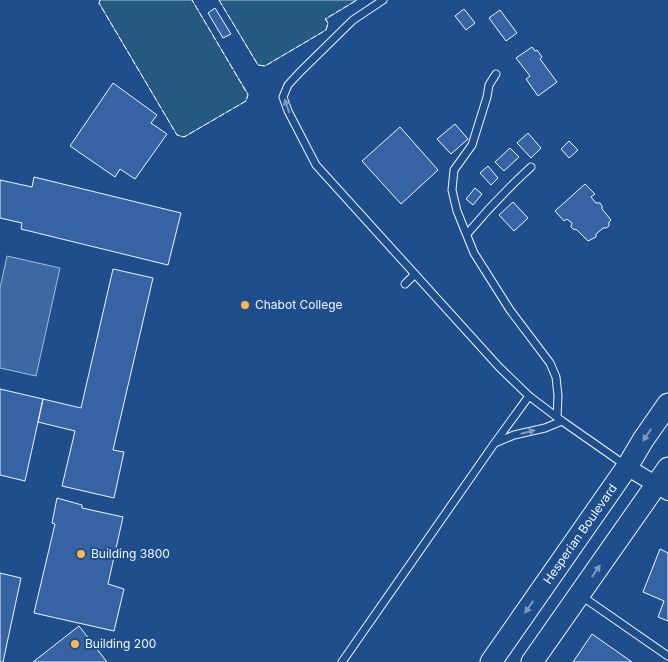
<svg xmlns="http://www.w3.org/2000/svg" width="668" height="662" font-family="Inter,sans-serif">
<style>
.green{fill:#245a82;stroke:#a8bbd7}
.water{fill:#3b69a3;stroke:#a8bbd7}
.building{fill:#3563a3;stroke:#f2f6ff}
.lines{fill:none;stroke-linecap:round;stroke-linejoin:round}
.service-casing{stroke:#f2f6ff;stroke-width:9}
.tertiary-casing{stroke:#f2f6ff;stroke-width:18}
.primary-casing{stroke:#f2f6ff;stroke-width:23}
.service{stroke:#1f4e8c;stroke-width:7}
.tertiary{stroke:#1f4e8c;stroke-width:16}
.primary{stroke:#1f4e8c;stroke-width:21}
.fence{stroke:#f2f6ff;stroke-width:1;stroke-dasharray:6 2.5;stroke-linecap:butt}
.oneway{fill:#7e9ac0}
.poi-dot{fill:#ffb74d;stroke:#1f4e8c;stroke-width:2}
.labels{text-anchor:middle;stroke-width:4;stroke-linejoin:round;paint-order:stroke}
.poi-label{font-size:12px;fill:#f2f6ff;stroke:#1f4e8c;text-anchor:start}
.street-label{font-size:12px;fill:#f2f6ff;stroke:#1f4e8c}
</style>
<rect width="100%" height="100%" fill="#1f4e8c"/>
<path class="green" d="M100 0H192L248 94 246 101 184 137 177 135 99 3Z
M219 0H357L326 19 328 23 326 30 265 66 258 65Z"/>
<path class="water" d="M7 256 60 268 36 376 0 368V288Z"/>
<path class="building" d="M215 8 231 34 223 38 208 13Z
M464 9 475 23 466 30 455 16Z
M500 10 517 33 506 41 489 18Z
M532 47 535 51 537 50 542 57 540 59 557 82 538 96 526 79 530 76 516 58Z
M113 83 157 115 151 123 167 134 135 179 120 169 115 177 70 146Z
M455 124 468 139 451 154 437 139Z
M400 127 438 170 401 204 362 161Z
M528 133 541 148 531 158 517 143Z
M569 141 578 150 569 158 561 149Z
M510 148 519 157 504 171 495 162Z
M488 166 498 178 491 185 480 173Z
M34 177 181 213 168 265 21 229 22 223 0 218V180L32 187Z
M585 184 595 194 591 197 596 203H600L602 206V209L611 220 609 222V226L606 228H603L596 234V237L588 241 577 230 573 229 571 227 572 223 567 219 564 221 555 211Z
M475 188 482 194 473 205 466 199Z
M513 202 528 218 514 231 499 215Z
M113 269 153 278 113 450 124 452 114 498 62 486 75 431 38 422 43 399 81 408Z
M0 389 43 399 25 481 0 475Z
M57 498 82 505V508L123 517 108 584 124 589 114 631 34 613 55 524 52 523Z
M660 549 668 553V621L658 617 664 601 643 592Z
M0 573 21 578 3 662H0Z
M79 626 107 662H33Z
M592 634 632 662H573Z"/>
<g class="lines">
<g class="service-casing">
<path id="service" d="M383 0 353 20 300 72 288 85 283 97 288 111 316 165 499 367 529 396 562 421 625 465
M496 74 489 85 487 97 472 145 454 170 452 190 457 211 474 253 510 310 550 363 556 377 558 396 557 417
M467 234C487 210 508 188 531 167
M405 284 415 274
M495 443 514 435 545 428 562 421
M580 595 668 656
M342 662 494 444 529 396"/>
</g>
<g class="tertiary-casing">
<path id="tertiary" d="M627 467 668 492"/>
</g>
<g class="primary-casing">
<g id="primary">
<path id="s1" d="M491 662 627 467 643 440 668 404"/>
<path d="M532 662 668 468"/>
</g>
</g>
<use href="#service" class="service"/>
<use href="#tertiary" class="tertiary"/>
<use href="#primary" class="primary"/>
<path class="fence" d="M100 0 99 3 177 135 184 137 246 101 248 95 192 0
M219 0 258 65 265 66 326 30 328 23 325 19 357 0"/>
</g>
<defs><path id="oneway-solid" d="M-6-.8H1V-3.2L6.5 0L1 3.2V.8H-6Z" transform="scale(1.25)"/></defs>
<g class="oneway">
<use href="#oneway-solid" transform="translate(287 106) rotate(-109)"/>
<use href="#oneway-solid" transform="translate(528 432) rotate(-14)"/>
<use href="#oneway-solid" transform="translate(647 435) rotate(124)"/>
<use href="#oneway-solid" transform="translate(596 571) rotate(-55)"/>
<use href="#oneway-solid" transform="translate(529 607) rotate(125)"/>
</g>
<g class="poi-dot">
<circle cx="245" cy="305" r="5"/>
<circle cx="81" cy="554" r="5"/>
<circle cx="75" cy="644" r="5"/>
</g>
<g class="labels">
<g class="poi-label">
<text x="255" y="309">Chabot College</text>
<text x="91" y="558">Building 3800</text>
<text x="85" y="648">Building 200</text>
</g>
<g class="street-label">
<text dy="4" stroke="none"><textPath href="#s1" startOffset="156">Hesperian Boulevard</textPath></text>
</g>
</g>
</svg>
